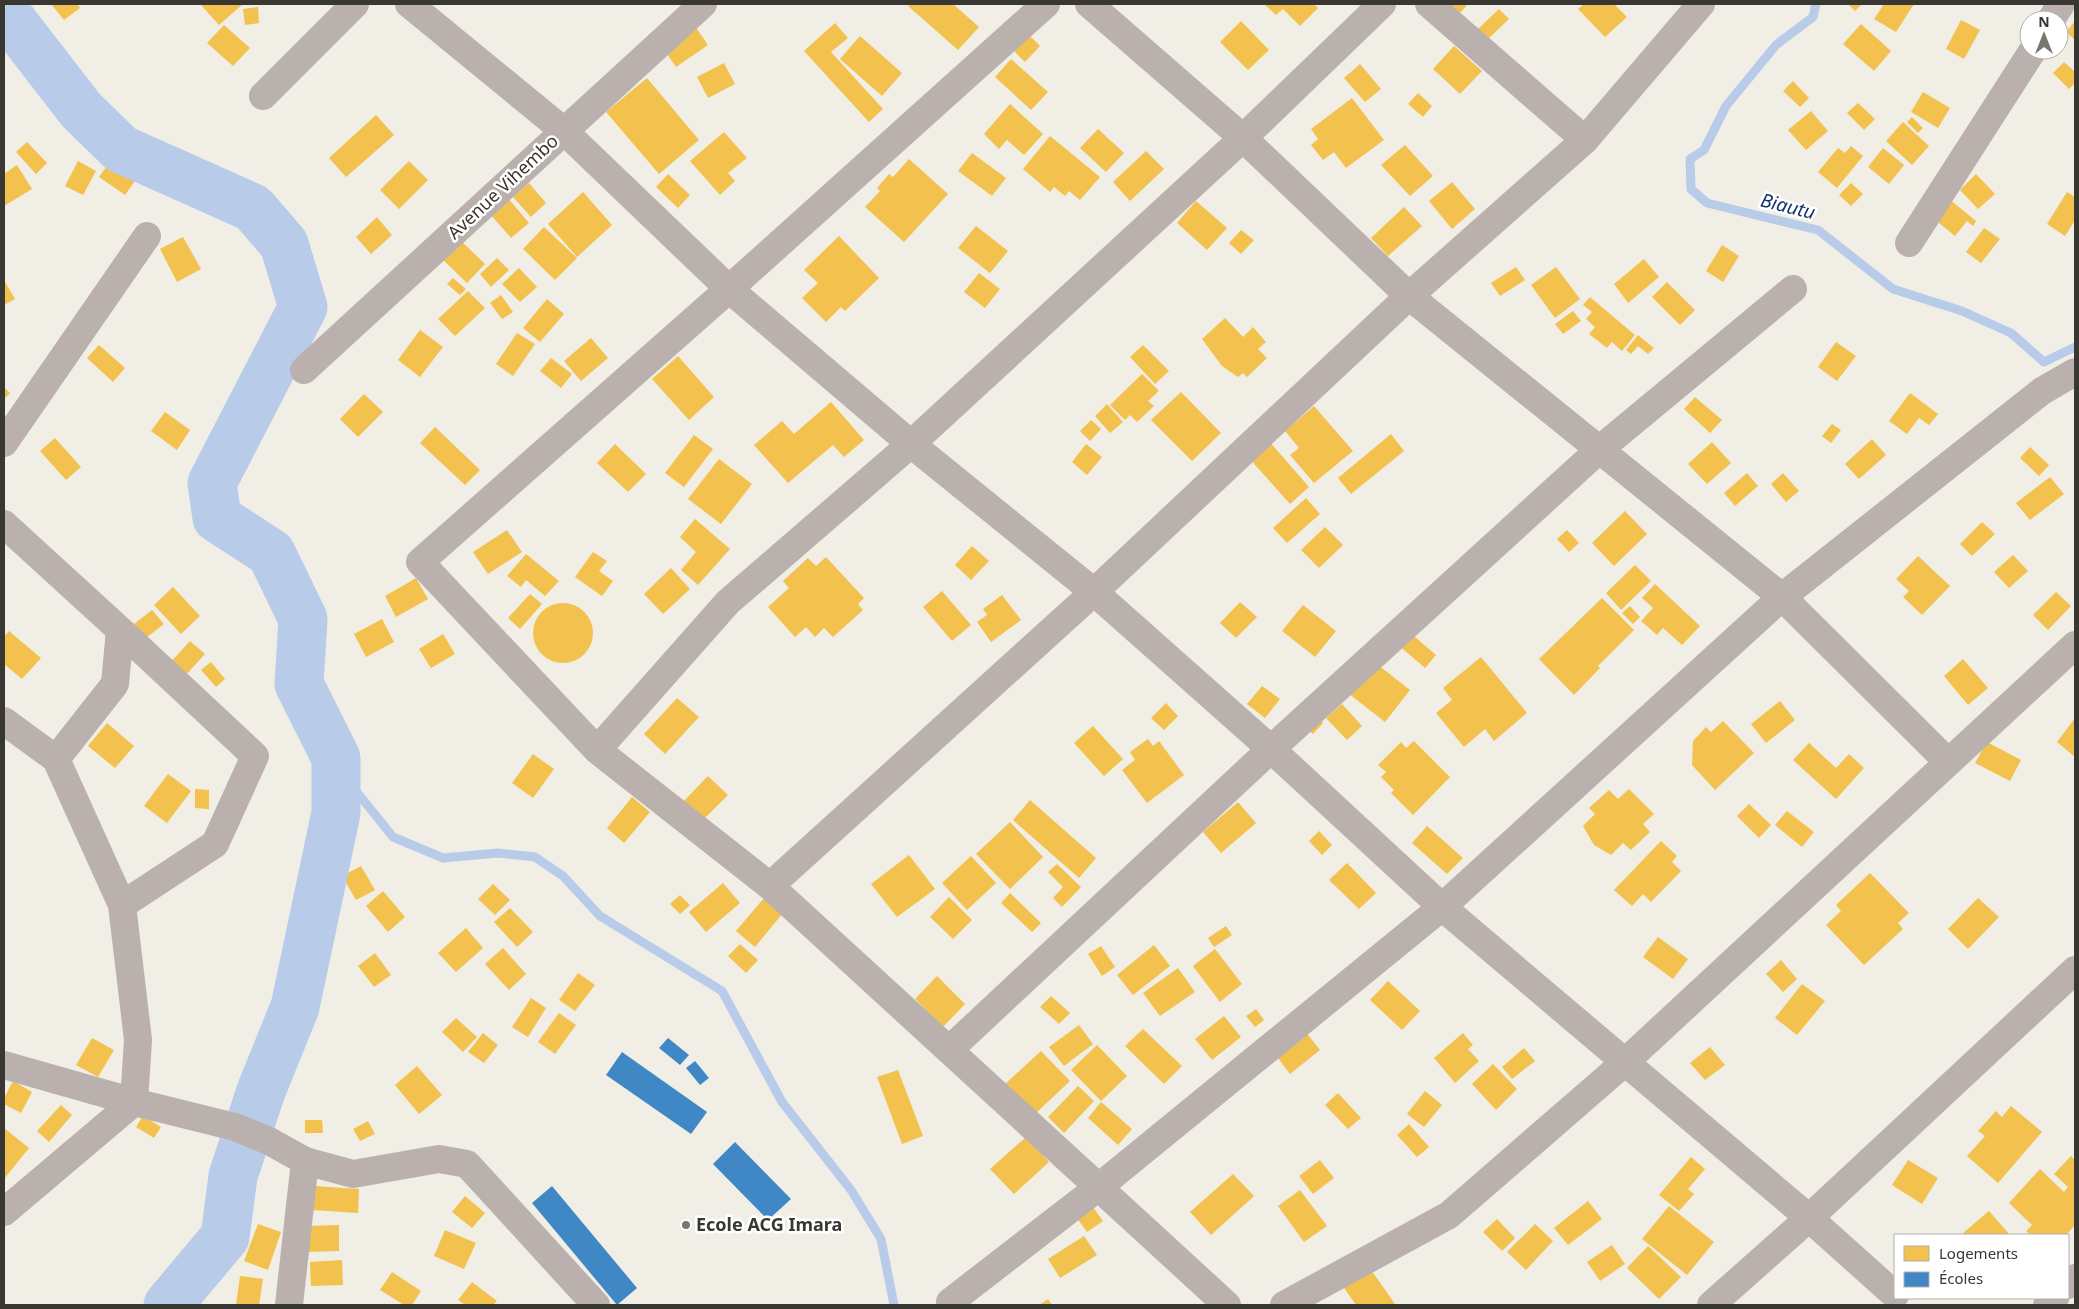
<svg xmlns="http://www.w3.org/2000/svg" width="2079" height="1309" font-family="'Noto Sans',sans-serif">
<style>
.homes{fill:#f2c14e}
.schools{fill:#3f88c5}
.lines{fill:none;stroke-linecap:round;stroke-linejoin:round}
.stream{stroke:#b8ccea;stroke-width:9}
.river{stroke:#b8ccea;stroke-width:49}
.minor{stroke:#bab1ae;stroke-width:28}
.tertiary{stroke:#bab1ae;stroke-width:28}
.poi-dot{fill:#797770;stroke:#fff;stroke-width:2}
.labels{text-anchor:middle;stroke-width:5;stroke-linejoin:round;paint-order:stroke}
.street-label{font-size:18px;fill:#393731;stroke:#fff}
.poi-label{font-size:18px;font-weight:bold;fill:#393731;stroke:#fff;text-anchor:start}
.water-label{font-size:19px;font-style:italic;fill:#13356d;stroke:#fff}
</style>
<rect width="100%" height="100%" fill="#f1eee6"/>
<path class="homes" d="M51 4H77L80 8 64 20Z
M202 4H243L219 25 201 5Z
M910 4H953L979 27 958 50 908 6Z
M1264 4H1314L1318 8 1300 26 1283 9 1276 15Z
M1450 4H1468L1460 13Z
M1584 4H1614L1627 17 1605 37 1578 9Z
M1848 4H1862L1855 11Z
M1884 4H1914L1896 32 1874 19Z
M258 7 259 23 245 25 243 9Z
M1499 9 1509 19 1488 39 1478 29Z
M1961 20 1980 30 1964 59 1946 49Z
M1241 21 1269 50 1248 70 1220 42Z
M2075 21V40L2066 32Z
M835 23 848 38 831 52 883 109 869 122 804 51Z
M1861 24 1891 51 1874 71 1843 44Z
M224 25 250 48 233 66 207 43Z
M695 26 708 45 676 67 663 48Z
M1025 31 1040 46 1025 62 1009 46Z
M860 36 902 73 882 96 840 59Z
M1454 46 1482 71 1460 94 1433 69Z
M1011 59 1048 92 1031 110 995 77Z
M2064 62 2075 72V83L2069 89 2053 73Z
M724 63 735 84 708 98 697 77Z
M1360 64 1381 89 1365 102 1344 78Z
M647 78 699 140 659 174 606 112Z
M1793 81 1809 98 1800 107 1783 91Z
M1923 92 1950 108 1938 128 1911 112Z
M1418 93 1432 106 1423 117 1408 104Z
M1352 98 1384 140 1346 168 1334 152 1323 160 1311 145 1318 139 1311 129Z
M1858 103 1875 119 1864 130 1847 113Z
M1010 104 1043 134 1024 155 1007 140 999 149 984 134Z
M1811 111 1828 131 1806 150 1788 130Z
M376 115 394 135 346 177 329 158Z
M1912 117 1923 128 1918 133 1907 122Z
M1903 122 1929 146 1912 165 1886 141Z
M1098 129 1124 153 1106 172 1080 148Z
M724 132 747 158 728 173 735 181 720 195 690 161Z
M1050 136 1100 177 1080 200 1069 191 1065 196 1054 187 1050 192 1023 169Z
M27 142 47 163 36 174 16 152Z
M1405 145 1433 176 1410 196 1381 165Z
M1851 146 1863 156 1837 188 1818 172 1838 148 1845 153Z
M1883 148 1904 165 1889 184 1868 167Z
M1146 151 1164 169 1130 201 1113 182Z
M972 153 1006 178 992 196 958 171Z
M909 159 948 194 904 242 865 207 880 191 877 188 889 174 893 177Z
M78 161 96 171 83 195 65 186Z
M409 161 428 180 399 209 380 190Z
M109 163 135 181 125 195 99 177Z
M17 165 32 189 4 206V174Z
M668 174 690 195 678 208 656 187Z
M1976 174 1995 194 1978 209 1960 190Z
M1452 182 1475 209 1452 229 1429 201Z
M529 183 546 203 531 217 513 197Z
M1851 183 1863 194 1851 206 1839 195Z
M583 192 612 225 577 257 548 224Z
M2067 192 2075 197V220L2065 236 2047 224Z
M508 198 529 223 511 238 490 214Z
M1949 199 1976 221 1973 226 1967 221 1955 236 1933 218Z
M1196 201 1227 228 1207 250 1177 223Z
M1404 207 1422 226 1388 256 1371 238Z
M377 217 392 235 371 254 356 237Z
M976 226 1008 251 990 273 958 248Z
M544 227 577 258 555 280 523 249Z
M1984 228 2000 239 1981 263 1966 252Z
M1241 230 1254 240 1241 254 1229 243Z
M456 236 485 264 467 283 438 255Z
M839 236 879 278 845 311 841 307 826 322 802 298 818 283 804 270Z
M183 237 201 269 177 282 160 249Z
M1722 245 1739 256 1723 282 1706 271Z
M497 258 509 270 491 287 480 274Z
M1644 259 1659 277 1628 303 1614 284Z
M1516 267 1525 280 1500 296 1491 283Z
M1556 267 1580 299 1555 318 1531 285Z
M519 268 537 287 520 302 502 284Z
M979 273 1000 289 985 308 964 292Z
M453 278 466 289 460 295 447 284Z
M4 280 15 299 4 305Z
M1667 282 1695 310 1680 325 1652 297Z
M468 291 485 308 455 336 438 319Z
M501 295 513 312 502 319 490 303Z
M1590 297 1635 335 1622 351 1612 342 1607 348 1589 334 1595 327 1586 319 1592 312 1583 305Z
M547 299 564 314 540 342 523 328Z
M1573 311 1581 321 1563 334 1555 324Z
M1225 318 1243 337 1253 327 1266 342 1258 349 1267 358 1247 377 1243 373 1238 377 1222 366 1202 339Z
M420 330 443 347 420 377 398 360Z
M517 333 535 344 513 376 496 364Z
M1638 335 1654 348 1648 354 1638 346 1631 354 1626 350Z
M591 338 608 358 581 381 564 361Z
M1836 342 1856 356 1837 381 1818 367Z
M99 345 125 368 113 382 87 358Z
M1143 345 1169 371 1155 384 1130 357Z
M678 356 714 397 689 420 652 379Z
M551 358 572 374 561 388 540 371Z
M1142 374 1159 391 1148 401 1154 406 1137 422 1130 415 1125 420 1110 405Z
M4 387 10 393 4 399Z
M1181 392 1221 433 1192 461 1151 420Z
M1910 393 1938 414 1929 425 1919 418 1907 434 1889 421Z
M364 394 383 412 358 437 340 419Z
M1695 397 1722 420 1710 433 1684 409Z
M831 402 864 440 844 457 833 445 788 483 754 445 782 421 794 434Z
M1107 404 1123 422 1110 433 1095 416Z
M1314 406 1353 451 1314 483 1290 455 1299 448 1285 431Z
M165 412 190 430 177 450 151 431Z
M1091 420 1101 429 1090 441 1080 431Z
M1832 424 1841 430 1831 443 1822 436Z
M435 427 480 470 465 485 420 443Z
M1391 434 1404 451 1351 494 1338 478Z
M694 435 713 449 684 487 665 473Z
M55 438 81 467 66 480 40 451Z
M1872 439 1886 455 1859 479 1845 464Z
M1268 440 1309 487 1290 504 1248 457Z
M1712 442 1731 463 1707 484 1688 464Z
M615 444 646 474 628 492 597 463Z
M1086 444 1102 457 1087 475 1072 462Z
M2030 447 2049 465 2039 476 2020 458Z
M719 459 752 484 721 524 688 499Z
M1747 473 1758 486 1735 506 1724 493Z
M1783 473 1799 491 1786 502 1771 484Z
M2050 477 2064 494 2030 520 2016 503Z
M1306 498 1320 514 1287 543 1273 528Z
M1625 511 1647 534 1614 566 1592 543Z
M695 519 730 549 698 585 681 570 696 552 680 537Z
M1982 522 1995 534 1972 556 1960 544Z
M1325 527 1343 545 1319 568 1301 550Z
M507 530 522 552 488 574 473 552Z
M1567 530 1579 543 1569 552 1557 539Z
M972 546 989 561 971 580 955 565Z
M593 552 607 561 599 571 613 581 602 596 575 577Z
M526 554 559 581 545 596 526 580 521 587 507 576Z
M2013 555 2028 571 2009 588 1994 572Z
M1918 556 1950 586 1922 615 1903 597 1909 591 1896 579Z
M826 557 864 598 858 604 863 610 833 637 824 628 815 637 806 627 795 637 768 607 789 588 783 581 808 558 816 566Z
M1635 565 1651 581 1621 610 1606 593Z
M671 568 690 589 663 614 644 594Z
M416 578 428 599 396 617 385 596Z
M1655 584 1700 626 1682 645 1663 628 1657 635 1641 621 1653 608 1642 598Z
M173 587 200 616 181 634 154 605Z
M942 591 971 625 952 641 923 607Z
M2056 592 2071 606 2048 630 2033 615Z
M530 594 542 604 520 629 508 618Z
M1002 595 1021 620 991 642 977 622 987 615 983 609Z
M1602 598 1634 630 1598 666 1600 668 1574 695 1539 659Z
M1240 602 1257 617 1236 638 1220 623Z
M533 633a30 30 0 1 1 60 0a30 30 0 1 1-60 0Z
M1303 605 1336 631 1315 657 1282 631Z
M1630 606 1640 617 1633 624 1622 613Z
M152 610 164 624 146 638 134 624Z
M382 619 394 642 366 657 354 634Z
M9 631 41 658 22 679 4 664V637Z
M1408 631 1436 655 1425 668 1397 644Z
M443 634 455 654 431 668 419 649Z
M190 641 205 654 184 677 169 664Z
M1364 654 1410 690 1385 722 1339 686Z
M1481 657 1527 713 1494 741 1485 729 1464 747 1436 713 1452 700 1443 688Z
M1963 659 1988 688 1968 705 1944 676Z
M211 662 225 679 216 687 201 670Z
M1262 686 1280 699 1265 718 1247 704Z
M677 698 699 717 665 754 644 734Z
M1780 701 1795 720 1766 743 1751 724Z
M1166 703 1178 716 1164 730 1151 718Z
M1342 704 1362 726 1347 740 1326 718Z
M1313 713 1323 723 1313 734 1303 724Z
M2075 718V757L2057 742Z
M1723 721 1754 753 1715 790 1692 765 1693 741 1706 727 1711 732Z
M107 723 134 746 115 768 88 746Z
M1093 726 1123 759 1104 776 1074 743Z
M1148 739 1153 746 1159 741 1184 775 1147 803 1122 770 1135 760 1130 752Z
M1414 741 1450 777 1413 815 1391 793 1394 790 1381 777 1386 772 1378 765 1401 742 1406 748Z
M1987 742 2021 760 2010 781 1975 763Z
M1809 743 1836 768 1849 754 1864 768 1836 799 1793 760Z
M533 754 554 769 533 798 512 783Z
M168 774 191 791 167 823 144 806Z
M708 776 728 795 701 822 681 804Z
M195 789 209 790V809L195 808Z
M1629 789 1654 814 1643 824 1650 832 1631 850 1623 843 1611 855 1594 845 1583 826 1595 814 1589 808 1609 790 1618 799Z
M632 797 650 812 624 843 607 828Z
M1030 800 1096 858 1079 878 1013 820Z
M1238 802 1256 823 1221 853 1203 832Z
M1749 804 1771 825 1759 838 1737 816Z
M1787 811 1814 832 1802 847 1775 825Z
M1010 822 1043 857 1010 889 976 854Z
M1427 826 1463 858 1447 874 1412 843Z
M1319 831 1332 845 1322 855 1309 841Z
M1661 841 1677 856 1672 862 1681 871 1651 902 1643 894 1632 906 1614 890Z
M909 855 935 889 897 917 871 884Z
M971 856 996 883 967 910 942 883Z
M1347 863 1376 893 1359 909 1329 880Z
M1057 864 1081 887 1062 907 1053 898 1063 887 1048 872Z
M361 866 375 890 356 900 342 876Z
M1870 873 1909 913 1898 923 1903 929 1864 965 1826 925 1841 911 1836 905Z
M723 883 740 903 706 932 689 912Z
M493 884 510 900 495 915 478 899Z
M383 891 405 917 388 932 366 906Z
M1010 893 1041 923 1032 932 1001 903Z
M680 895 690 905 680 914 670 904Z
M949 897 972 920 953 939 930 917Z
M764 898 783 913 755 947 736 931Z
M1978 898 1999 917 1968 949 1948 929Z
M510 908 533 932 517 947 494 922Z
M1226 926 1232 935 1214 947 1208 938Z
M466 928 483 948 456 972 438 953Z
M1658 937 1688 959 1673 979 1643 957Z
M740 944 758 960 746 973 728 956Z
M1154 945 1170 966 1133 995 1117 975Z
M1101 946 1115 967 1102 976 1088 954Z
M503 948 526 974 509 990 485 964Z
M1215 949 1242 984 1220 1002 1193 966Z
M375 953 391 975 374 987 358 966Z
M1781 960 1797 979 1783 992 1766 974Z
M1178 968 1195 992 1160 1016 1143 993Z
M578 973 595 985 575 1011 559 1000Z
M937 976 965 1004 943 1027 915 999Z
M1388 981 1420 1011 1402 1030 1370 1000Z
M1802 984 1825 1001 1797 1035 1775 1018Z
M1051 996 1070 1013 1059 1024 1040 1007Z
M531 998 546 1008 528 1037 512 1027Z
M1256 1009 1264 1020 1255 1027 1246 1016Z
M559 1013 576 1025 555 1054 538 1042Z
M1224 1016 1241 1037 1212 1060 1195 1039Z
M456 1018 477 1037 463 1052 442 1032Z
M1079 1025 1093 1044 1064 1066 1049 1047Z
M1143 1029 1182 1066 1164 1084 1125 1046Z
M1305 1031 1320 1050 1290 1074 1275 1054Z
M483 1033 498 1045 484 1063 468 1052Z
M1463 1033 1473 1045 1468 1049 1479 1061 1455 1083 1434 1058Z
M92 1038 114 1050 98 1077 76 1065Z
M1097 1045 1127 1076 1101 1101 1071 1070Z
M1710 1047 1725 1065 1705 1080 1690 1063Z
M1524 1048 1535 1061 1512 1079 1502 1067Z
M1041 1051 1070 1081 1034 1115 1005 1084Z
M1493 1064 1517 1089 1496 1110 1472 1084Z
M417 1066 442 1095 419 1114 395 1085Z
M898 1070 923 1136 902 1144 877 1077Z
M13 1081 32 1092 21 1113 4 1104V1098Z
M1078 1086 1094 1101 1064 1133 1048 1117Z
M1425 1091 1442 1105 1424 1127 1407 1114Z
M1338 1093 1361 1118 1348 1129 1325 1105Z
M1101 1102 1132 1129 1118 1145 1088 1118Z
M61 1105 72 1115 49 1142 37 1131Z
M2011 1106 2042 1132 1998 1183 1967 1156 1985 1136 1978 1131 1996 1111 2002 1117Z
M143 1116 161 1127 154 1138 136 1127Z
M305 1120H322L323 1133H305Z
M368 1121 375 1134 360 1141 353 1129Z
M1409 1124 1429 1147 1417 1157 1397 1135Z
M4 1128 29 1148 4 1179Z
M1026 1137 1049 1162 1014 1194 990 1169Z
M2071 1156 2075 1160V1225L2066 1235H2031L2026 1231 2032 1225 2009 1203 2040 1169 2064 1192 2068 1187 2054 1174Z
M1691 1157 1705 1169 1688 1189 1694 1194 1679 1211 1659 1195Z
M1320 1160 1334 1178 1313 1194 1299 1176Z
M1908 1160 1938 1178 1922 1204 1892 1185Z
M1233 1174 1254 1196 1211 1235 1190 1212Z
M314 1186 359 1189 358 1213 312 1210Z
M1300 1190 1327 1226 1304 1242 1278 1206Z
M465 1196 485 1213 472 1228 452 1212Z
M1588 1201 1602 1219 1568 1245 1554 1228Z
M1090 1203 1103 1221 1087 1232 1074 1214Z
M1669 1206 1714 1242 1687 1275 1642 1239Z
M1989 1211 2010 1235H1965L1963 1233Z
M1497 1219 1515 1238 1502 1251 1483 1232Z
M258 1224 281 1232 268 1270 244 1261Z
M1535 1224 1553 1241 1526 1270 1507 1252Z
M339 1225V1251L306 1252 305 1226Z
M445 1230 476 1243 464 1269 434 1256Z
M1084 1236 1097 1255 1060 1278 1048 1259Z
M1612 1245 1625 1264 1600 1281 1587 1262Z
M1648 1246 1681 1277 1659 1299 1627 1268Z
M342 1260 343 1285 311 1286 310 1262Z
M1369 1267 1395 1304 1393 1305H1356L1342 1285Z
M392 1272 421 1291 412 1305H404L380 1290Z
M240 1276 263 1279 259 1305H236Z
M472 1282 497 1301 493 1305H465L458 1300Z
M1048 1299 1052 1305H1039Z"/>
<path class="schools" d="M668 1038 689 1055 680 1065 659 1048Z
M622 1052 707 1112 691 1134 606 1075Z
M695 1061 709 1078 700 1085 686 1068Z
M735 1142 791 1199 768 1220 713 1164Z
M552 1186 637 1288 617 1305 532 1203Z"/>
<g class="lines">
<path class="stream" d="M1816 4 1813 17 1776 45 1726 106 1704 150 1690 159 1691 189 1707 203 1818 230 1893 289 1962 311 2011 333 2044 362 2075 347
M336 758 356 791 393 837 443 858 498 853 535 857 563 876 600 916 722 991 782 1102 851 1190 881 1239 894 1305"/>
<path class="river" d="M4 15 13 22 81 110 121 149 253 208 284 244 303 307 212 483 217 518 271 553 303 619 299 684 336 758V813L295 1007 261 1091 233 1176 225 1237 168 1305"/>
<path class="minor" d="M409 4 564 131 729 289 911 444 1094 592 1271 749 1442 907 1809 1218 1895 1295
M1046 4 729 289 420 562 597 750 770 886 1227 1305
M1089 4 1243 138 1409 296 1782 597 1947 761
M1429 4 1585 140
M2051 20 2061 4
M263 96 355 4
M1909 243 2033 50
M304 370 703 4
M4 443 147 236
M4 524 120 630 115 684 56 759 122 905 138 1040 134 1102 4 1065
M120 630 255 756 215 844 122 905
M4 721 56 759
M597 750 728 602 911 444 1243 138 1382 4
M770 886 1094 592 1409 296 1585 140 1701 4
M950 1049 1271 749 1600 449 1793 289
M2068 1285 2075 1278
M950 1302 1100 1186 1442 907 1782 597 2042 391 2075 372
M289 1305 305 1161
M1284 1305 1449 1215 1624 1063 2075 645
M1711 1305 1809 1218 2075 970
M2047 1305 2055 1298"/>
<path class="tertiary" d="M4 1212 134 1102 235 1127 269 1141 305 1161 353 1174 439 1159 467 1164 596 1305"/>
</g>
<circle class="poi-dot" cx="686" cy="1225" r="5"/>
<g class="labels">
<g class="street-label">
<text transform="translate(503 187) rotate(-43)" y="6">Avenue Vihembo</text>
</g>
<g class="poi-label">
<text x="696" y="1231">Ecole ACG Imara</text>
</g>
<g class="water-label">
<text transform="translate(1788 206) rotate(14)" y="7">Biautu</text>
</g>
</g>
<rect width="2079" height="1309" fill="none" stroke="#393731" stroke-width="10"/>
<rect x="1894" y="1234" width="175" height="65" fill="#ffffff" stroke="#b0afad"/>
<rect x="1904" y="1246" width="25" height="15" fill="#f2c14e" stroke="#b0afad"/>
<text x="1939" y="1259" font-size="15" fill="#393731">Logements</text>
<rect x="1904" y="1272" width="25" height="15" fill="#3f88c5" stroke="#b0afad"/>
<text x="1939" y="1284" font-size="15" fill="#393731">Écoles</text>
<g transform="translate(2044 35)"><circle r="24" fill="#ffffff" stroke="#b0afad"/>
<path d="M0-4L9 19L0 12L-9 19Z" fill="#797770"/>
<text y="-8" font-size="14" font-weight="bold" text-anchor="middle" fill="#393731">N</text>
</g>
</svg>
